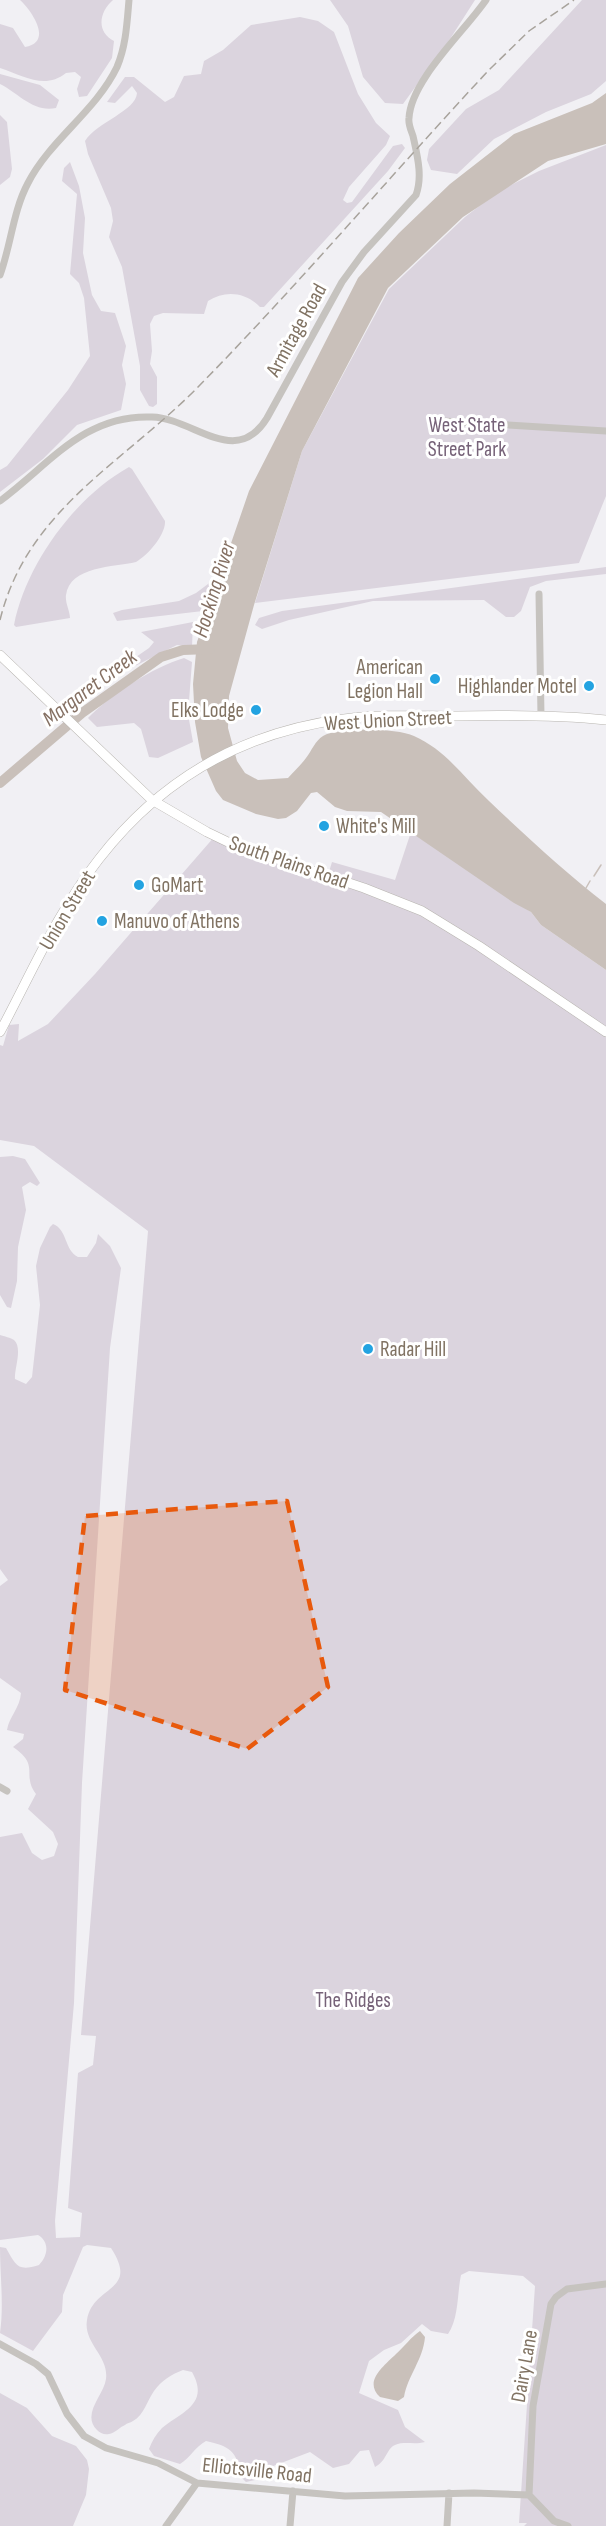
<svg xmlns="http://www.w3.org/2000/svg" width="606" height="2526" font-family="'Sofia Sans Condensed',sans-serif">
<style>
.green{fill:#dbd4de}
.water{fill:#c9c0ba}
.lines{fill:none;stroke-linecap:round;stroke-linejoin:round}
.stream{stroke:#c9c0ba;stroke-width:1.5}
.river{stroke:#c9c0ba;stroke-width:10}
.major-casing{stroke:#b8b5b0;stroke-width:10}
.minor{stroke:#c6c3bf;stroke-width:7}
.major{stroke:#fff;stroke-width:9}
.rail{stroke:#a8a39c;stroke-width:1.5;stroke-dasharray:9 4.5;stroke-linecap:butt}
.marked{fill:#e8590c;fill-opacity:0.2;stroke:#e8590c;stroke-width:4.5;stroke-dasharray:12 8;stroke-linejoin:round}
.poi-dot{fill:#23a3e1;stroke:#fff;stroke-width:2}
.labels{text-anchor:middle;stroke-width:6;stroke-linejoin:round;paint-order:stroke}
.street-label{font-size:21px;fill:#817363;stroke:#fff}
.park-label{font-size:21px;fill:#766278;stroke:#fff}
.poi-label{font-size:21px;fill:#817363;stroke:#fff;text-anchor:start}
.water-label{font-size:22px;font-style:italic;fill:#857063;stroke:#fff}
</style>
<rect width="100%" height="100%" fill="#f1f0f4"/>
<path class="green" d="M20 0H113C99 12 96 32 114 41L112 58 87 96 79 97 77 89 81 77 75 72 66 73C45 90 24 76 0 68V24L13 28 25 47C54 42 31 10 20 0Z
M330 0H475L450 39 403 104 385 103 363 77 348 26Z
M582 0H606V81L591 94 546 112 494 139 457 174 431 170 427 160 429 149 466 109 499 90Z
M300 17 318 21 334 32 358 94 376 123 390 136 386 145 349 187 343 200 347 203 352 202 393 146 402 144 405 148 388 171 264 307H260C247 293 226 289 208 301L204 314 163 313 154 316 150 324 152 351 150 364 157 377V404L153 407 149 406 140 390V366L122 267 109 237 113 221 111 208 88 154 85 141C97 122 136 111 137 93L132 86 115 103 107 102 125 77H134L165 102 174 97 184 76 201 74 204 61 223 50 251 25Z
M0 74 40 85 59 100 56 108C34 113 18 93 0 84Z
M0 115 7 122 12 169 10 177 0 185Z
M606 145V496L579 563 255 603 302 451 389 289 465 217 499 191 539 171Z
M70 162 79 186 85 218 83 253 92 295 101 311 115 313 126 346 122 365 126 384 121 410 77 425 43 459 0 492V470L7 466 68 390 90 356 84 298 79 283 70 274 77 194 62 181 64 168Z
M129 467 132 469 165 521C166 535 147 556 136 562 114 567 70 566 66 595 65 603 70 611 70 618L16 627 14 625C26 564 75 497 129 467Z
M606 567V574L546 581 530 587 521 611 514 617H506L484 600 373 601 289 620 262 629 255 625 259 618 282 611Z
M212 581 203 611 117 621 113 613 122 610 179 601 196 593Z
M193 622 192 647 177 645 107 680V677L149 648 154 642 141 632Z
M184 658 192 662 188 714 193 742 158 758 149 757 141 729 134 723 97 727 88 718C110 695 153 667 184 658Z
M411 832 531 912 541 925 606 970V2526H524L527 2523H519L535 2286 523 2276 469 2271 461 2275C457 2294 459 2318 448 2334L431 2331 422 2324 401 2343 384 2350 369 2361 359 2393 398 2410 405 2427 425 2442C415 2445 404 2441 395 2445 386 2449 387 2461 375 2467L369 2450 360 2451 349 2464 333 2468 310 2452 268 2468 255 2480 246 2482 240 2476C238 2451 229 2446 206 2441 195 2447 190 2458 180 2464L154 2456 149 2449C152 2441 156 2434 162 2428 182 2412 210 2404 192 2372L183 2370C172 2374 161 2381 154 2391 147 2401 144 2415 133 2421 130 2423 127 2423 125 2425 120 2427 115 2433 109 2434 104 2435 100 2433 97 2430 81 2414 104 2395 106 2379 109 2356 83 2343 87 2320 93 2284 140 2293 111 2248L87 2245 83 2247 63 2295 62 2312 33 2351 0 2333C4 2305 0 2276 0 2247L6 2248C16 2265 17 2272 39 2265 48 2256 50 2242 38 2235L0 2240V1837L22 1833 32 1853 42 1860 54 1856 58 1844 53 1832 28 1809 36 1794C21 1774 41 1766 13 1747L23 1739 24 1734 7 1730C9 1717 20 1708 21 1693L0 1678V1586L8 1580 0 1569V1335C4 1336 11 1338 14 1340 23 1348 14 1369 15 1379L26 1384 32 1377 40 1305 36 1266 40 1248 50 1227 53 1224C68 1230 64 1250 78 1257H87L96 1243 98 1234 110 1246 121 1268 110 1348 82 1783 74 2003 55 2221 56 2238 80 2237 82 2213 68 2208 78 2073 93 2065 96 2036 81 2035 148 1231 34 1146 0 1140V1045L3 1046 9 1025 19 1024 18 1041 48 1024 95 974 215 836 328 875 332 862 395 880Z
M13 1156 25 1159 40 1183 37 1186 30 1182 22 1187 26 1210 18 1247 17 1281 11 1308 7 1307 0 1295V1157Z
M0 2393 27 2408 52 2436 76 2446 87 2460 89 2469 86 2495 73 2526H0Z"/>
<path class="water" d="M606 93V144L548 161 463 217 388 288 302 451 254 605 229 696 228 728 237 761 245 773 258 780 288 778C294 771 301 765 306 758 312 750 315 741 323 736 340 727 396 728 414 736 446 750 464 778 489 801 527 837 565 872 606 904V970L541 925 531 912 514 903 381 812 347 811 335 807 317 792 311 793 297 811 286 818 278 819 256 814 223 800 216 791 201 757 195 722 193 684 197 642 249 491 358 278 399 233 450 184 514 134 592 103Z
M420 2331 425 2337C423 2360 408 2375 404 2397L398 2401 380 2397C363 2381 384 2366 396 2354 404 2347 411 2337 420 2331Z"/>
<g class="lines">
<path class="stream" d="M594 876 601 865
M586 888 590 881"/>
<path class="river" d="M0 783 82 713 161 657 183 650 210 649"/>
<g class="major-casing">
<path id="major" d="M0 655 152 800 207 832 232 844 364 888 422 911 479 946 606 1032
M0 1032C31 974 58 911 99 859 161 779 243 732 344 719 381 714 419 716 457 716 506 715 556 715 606 720"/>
</g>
<path class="minor" d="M0 275C11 245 13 211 28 183 50 140 96 111 117 67 126 46 127 23 129 0
M443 421 606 431
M0 501C50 464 84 414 152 417 193 418 236 469 267 418L342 282 364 252 416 195C423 176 417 155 413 136 411 130 408 124 409 118 411 80 464 32 486 0
M539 594 541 716
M0 1787 7 1791
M0 2344 36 2364 48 2374 67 2414 84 2436 106 2448 158 2463 197 2483 345 2496 474 2493 529 2495
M166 2526 197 2483
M290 2526 293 2491
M447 2526 449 2493
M568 2526 554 2521 529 2495 533 2406 551 2304 556 2297 567 2289 606 2284"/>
<use href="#major" class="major"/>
<path class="rail" d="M0 620C27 509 125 462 199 386 299 284 391 175 488 71L529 31 574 0"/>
</g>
<path class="marked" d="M287 1501 328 1687 247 1749 65 1690 85 1516Z"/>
<g class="poi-dot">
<circle cx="435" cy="679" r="6"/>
<circle cx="589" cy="686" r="6"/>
<circle cx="256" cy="710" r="6"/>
<circle cx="324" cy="826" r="6"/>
<circle cx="139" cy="885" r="6"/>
<circle cx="102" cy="921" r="6"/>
<circle cx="368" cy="1349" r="6"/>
</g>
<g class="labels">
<g class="street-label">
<text transform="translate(296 330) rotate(-61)" y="7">Armitage Road</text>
<text transform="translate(388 720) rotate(-3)" y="7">West Union Street</text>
<text transform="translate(289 862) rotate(19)" y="7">South Plains Road</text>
<text transform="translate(67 910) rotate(-59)" y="7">Union Street</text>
<text transform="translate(524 2366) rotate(-80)" y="7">Dairy Lane</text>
<text transform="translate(257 2470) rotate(6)" y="7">Elliotsville Road</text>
</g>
<g class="park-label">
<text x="467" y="432">West State<tspan x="467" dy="24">Street Park</tspan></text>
<text x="353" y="2007">The Ridges</text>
</g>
<g class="poi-label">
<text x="423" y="674" text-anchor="end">American<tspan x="423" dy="24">Legion Hall</tspan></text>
<text x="577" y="693" text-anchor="end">Highlander Motel</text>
<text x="244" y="717" text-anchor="end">Elks Lodge</text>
<text x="336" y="833">White's Mill</text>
<text x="151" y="892">GoMart</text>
<text x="114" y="928">Manuvo of Athens</text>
<text x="380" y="1356">Radar Hill</text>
</g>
<g class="water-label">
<text transform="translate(213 589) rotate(-73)" y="8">Hocking River</text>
<text transform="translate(89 687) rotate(-37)" y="8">Margaret Creek</text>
</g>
</g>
</svg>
